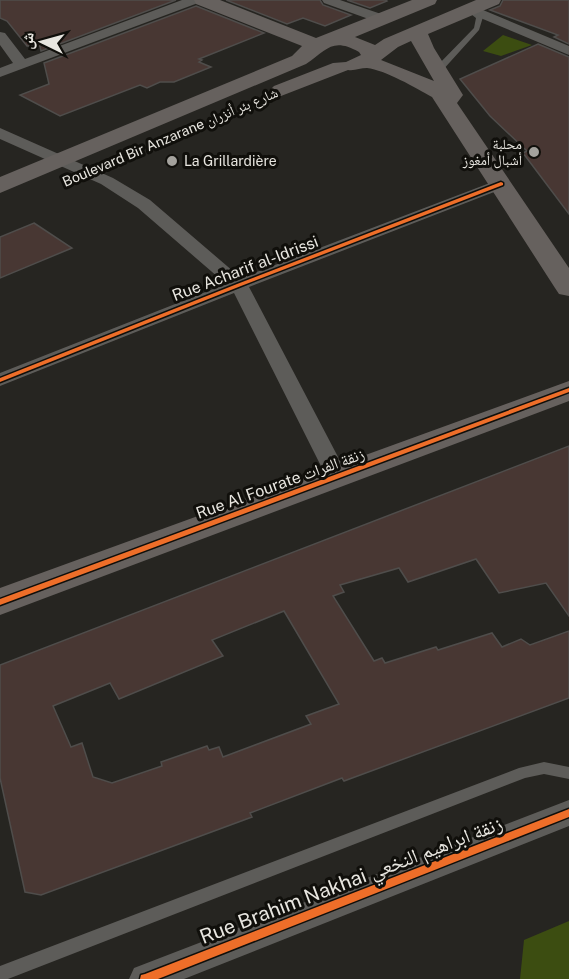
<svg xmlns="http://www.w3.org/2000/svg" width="569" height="979" font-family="'Public Sans','Noto Naskh Arabic',sans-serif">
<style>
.green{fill:#3c4d11}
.building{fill:#483733;stroke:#4f4d4b;stroke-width:1.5;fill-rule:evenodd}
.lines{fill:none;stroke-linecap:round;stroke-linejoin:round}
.lane{fill:#5d5c59;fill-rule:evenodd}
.street{fill:#5d5c59;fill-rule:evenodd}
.secondary{fill:#66615e;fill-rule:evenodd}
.cycleway-casing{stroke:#100f0b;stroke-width:3}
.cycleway{fill:#ee6e29;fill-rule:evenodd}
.poi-dot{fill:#a4a29d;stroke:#100f0b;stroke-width:2}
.labels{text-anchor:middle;stroke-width:6;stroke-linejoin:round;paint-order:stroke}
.far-street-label{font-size:14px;fill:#e8e6e0;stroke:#100f0b}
.far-poi-label{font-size:14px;fill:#e8e6e0;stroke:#100f0b;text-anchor:end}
.street-label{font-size:16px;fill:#e8e6e0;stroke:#100f0b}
.near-street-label{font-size:20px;fill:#e8e6e0;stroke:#100f0b}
</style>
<rect width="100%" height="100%" fill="#262521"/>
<path class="green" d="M503 35 532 45 501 56 483 51Z
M569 921V979H520L524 940Z"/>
<path class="building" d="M0 0H176L41 51 40 46H27L7 21 0 18Z
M226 0H320L323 5 351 15 325 26 303 18 287 24Z
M347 0H386L387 1 370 8Z
M503 0H569V44L554 37 558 35 490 10 500 6Z
M196 6 264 33 199 59 202 60 199 62 211 67 174 82H160L147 88 140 85 60 116 20 95 49 84 44 63Z
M538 44 569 57V214L523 153 527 151 490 116 460 79Z
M34 223 72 248 0 278V237Z
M569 446V616L546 583 499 593 476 559 408 582 399 568 340 585 344 592 333 596 374 661 382 658 385 663 436 647 438 650 492 633 502 647 521 639 530 645 569 631V698L344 781 342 778 250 813 252 817 41 895 25 892 0 778V665ZM284 611 339 704 306 716 311 724 223 757 219 747 209 750 207 746 161 762 162 766 112 783 93 777 82 743 71 747 53 706 110 683 119 699 223 656 212 640Z"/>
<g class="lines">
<path class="lane" d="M467 9H471L483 17 479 30 441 72H435V68L474 28 476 18 467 11Z
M544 762 569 767V779L544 774 525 778 8 979H0V966L519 768Z"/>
<path class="street" d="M182 0H200L198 3 0 77V68L13 63 0 45V32L5 33 25 59Z
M322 0H340L387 16 389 19 387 22H377L324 3Z
M471 5 569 46V55L466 12 465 9Z
M0 128 113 178 150 200 241 278 495 181 501 179 509 184 507 187 249 287 348 476 345 481 337 483 329 481 326 476 234 293 0 386V373L226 284 138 208 101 184 0 139Z
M569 800V826L184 979H129L134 968Z"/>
<path class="secondary" d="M194 0H220L316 38 412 0H437L435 4 355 37 375 45 384 39 476 0H501L499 4 428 34 434 48 463 95 457 103 569 268V296L559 294 555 288 432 97C416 88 385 70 367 68 360 68 355 71 348 70L281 96 274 94 270 90 274 86 333 63 346 62 361 55 359 52C332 37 327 50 306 64L0 193V177L292 56 302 46 196 4ZM411 41 434 81 381 60 398 47Z
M569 381V401L0 615V588Z"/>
<g class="cycleway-casing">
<path id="cycleway" d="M501 182 503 183V185L241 286 0 382V378L237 284Z
M569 388V392L0 605V599Z
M569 809V817L158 979H140L141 975 145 974Z"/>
</g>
<use href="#cycleway" class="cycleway"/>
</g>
<g class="poi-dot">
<circle cx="534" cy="152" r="6"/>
<circle cx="172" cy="161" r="6"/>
</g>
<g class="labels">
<g class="far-street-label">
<text transform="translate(170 137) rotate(-23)" y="5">Boulevard Bir Anzarane شارع بئر أنزران</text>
</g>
<g class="far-poi-label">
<text x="522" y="149">محلبة<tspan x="522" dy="16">أشبال أمغوز</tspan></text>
<text x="184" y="166" text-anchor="start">La Grillardière</text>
</g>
<g class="street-label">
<text transform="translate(245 268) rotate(-21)" y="6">Rue Acharif al-Idrissi</text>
<text transform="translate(280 483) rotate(-20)" y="6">Rue Al Fourate زنقة الفرات</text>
</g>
<g class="near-street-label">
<text transform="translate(351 880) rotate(-21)" y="7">Rue Brahim Nakhai زنقة ابراهيم النخعي</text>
</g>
</g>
<g transform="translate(42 42) rotate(275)" stroke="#100f0b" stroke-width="4.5" paint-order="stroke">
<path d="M0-4.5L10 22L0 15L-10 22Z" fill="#e8e6e0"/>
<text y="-9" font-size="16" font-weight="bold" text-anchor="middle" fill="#e8e6e0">ش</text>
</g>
</svg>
